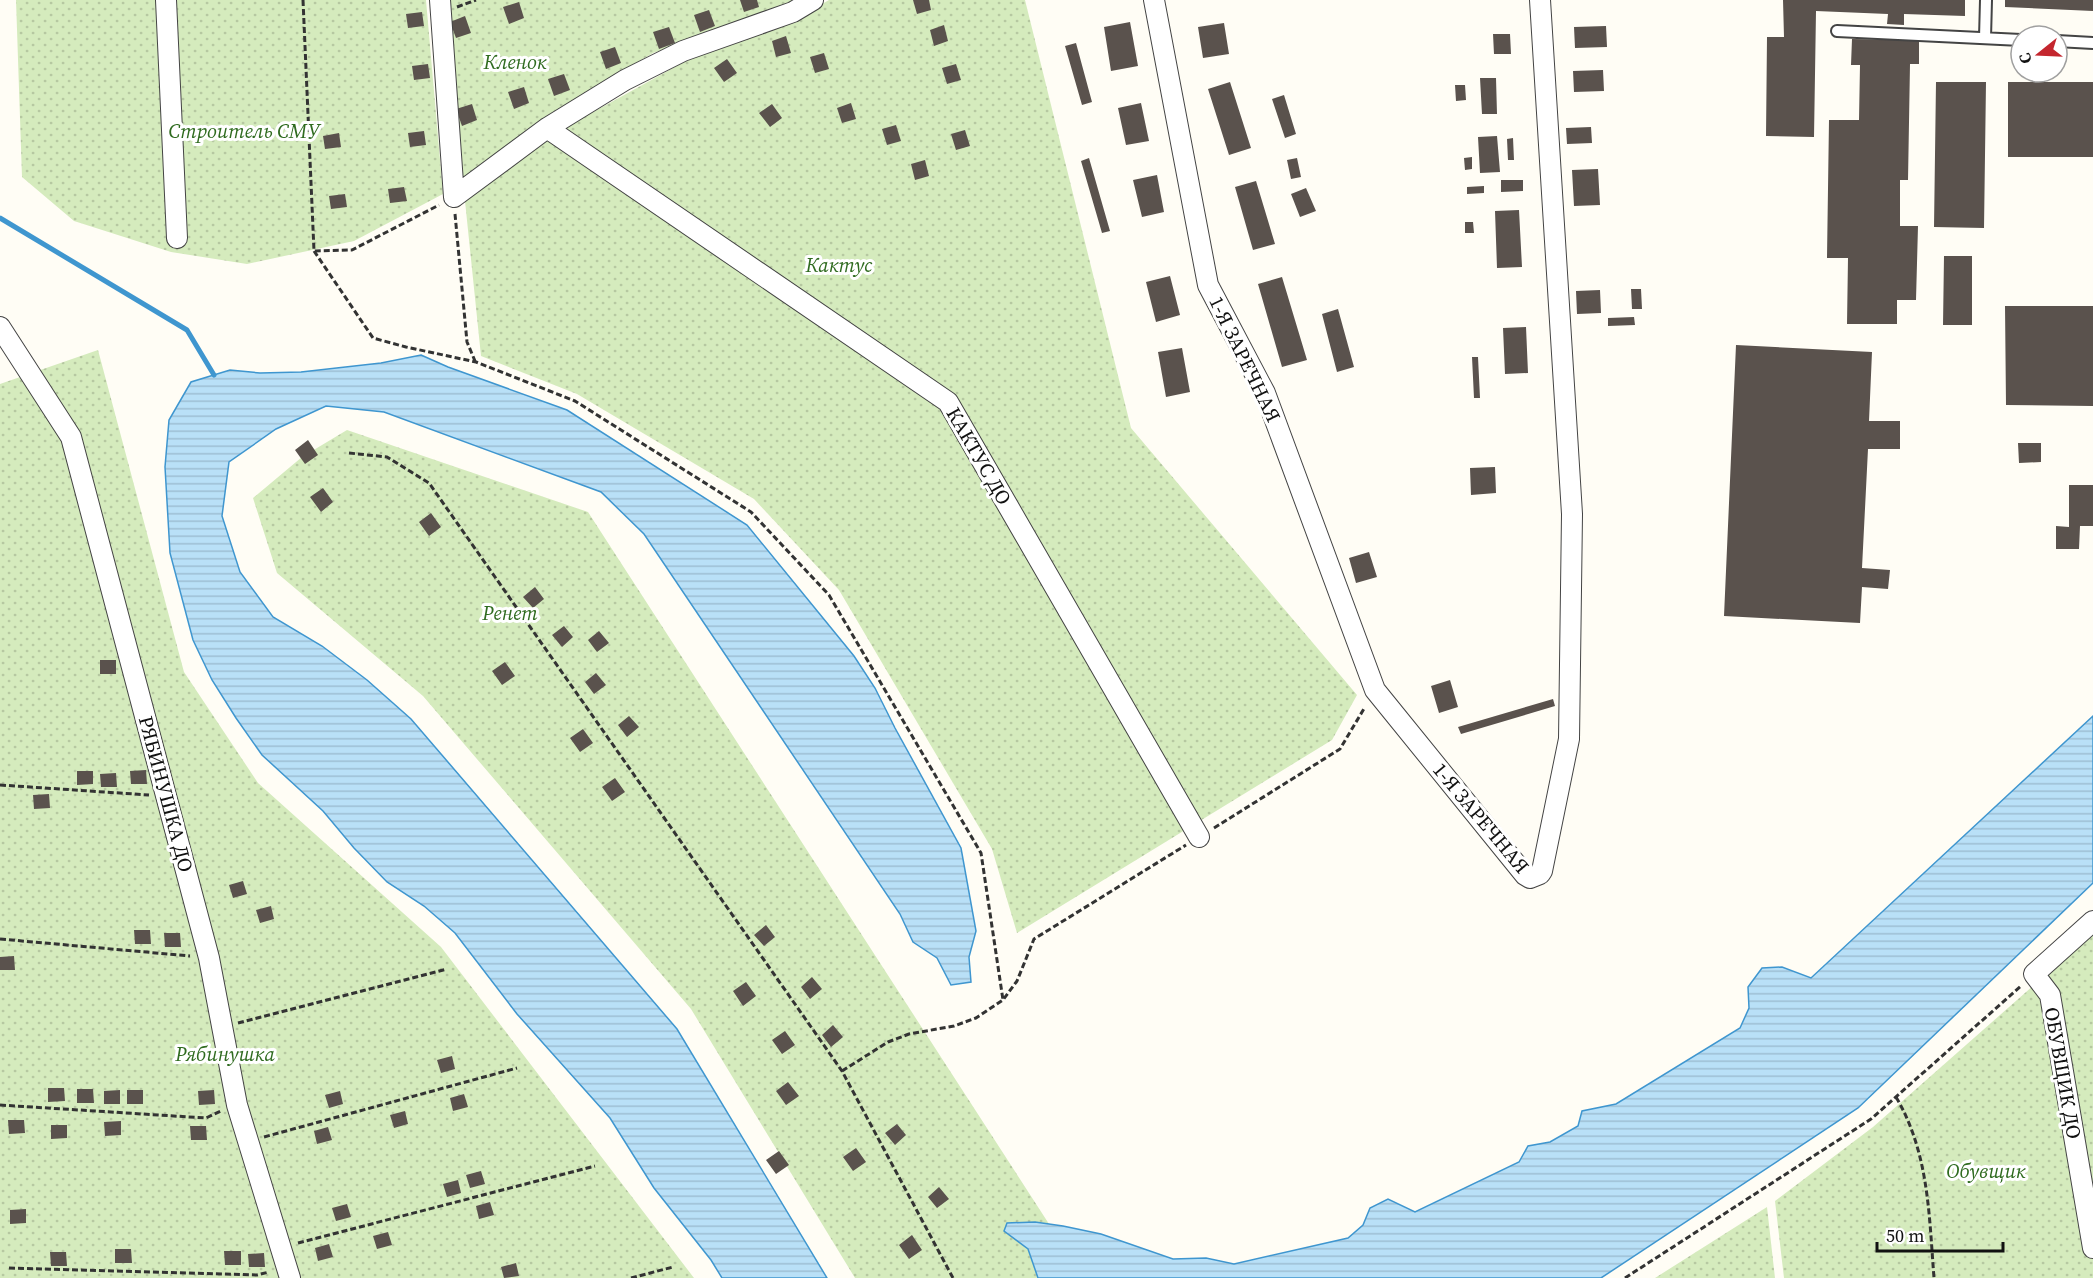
<svg xmlns="http://www.w3.org/2000/svg" width="2093" height="1278" font-family="'Source Serif 4',serif">
<style>
.grass{fill:url(#grass-dots)}
.water{fill:url(#water-rules);stroke:#3f96cf;stroke-width:1.5}
.lines{fill:none;stroke-linecap:round;stroke-linejoin:round}
.stream{stroke:#3f96cf;stroke-width:5}
.building{fill:#5a524d}
.lane-casing{stroke:#444;stroke-width:14}
.street-casing{stroke:#444;stroke-width:22}
.path{stroke:#333;stroke-width:3;stroke-dasharray:6 3;stroke-linecap:butt}
.lane{stroke:#fff;stroke-width:10}
.street{stroke:#fff;stroke-width:20}
.labels{text-anchor:middle;stroke-width:6;stroke-linejoin:round;paint-order:stroke}
.park-label{font-size:20px;font-style:italic;fill:#2f6b1f;stroke:#fff}
.street-label{font-size:20px;fill:#111;stroke:#fff}
</style>
<defs>
<pattern id="grass-dots" width="8" height="8" patternUnits="userSpaceOnUse" patternTransform="scale(1.5)"><rect width="8" height="8" fill="#d5ebbd"/><path d="M2 2h.1M6 6h.1" fill="none" stroke="#b6c8a1" stroke-width="1.8" stroke-linecap="round"/></pattern>
<pattern id="water-rules" width="6" height="5" patternUnits="userSpaceOnUse" patternTransform="scale(1.5)"><rect width="6" height="5" fill="#b9e0f7"/><path d="M0 2.5h6" fill="none" stroke="#9ebfd3"/></pattern>
</defs>
<rect width="100%" height="100%" fill="#fffdf5"/>
<path class="grass" d="M16 0H426L443 194 354 241 247 264 171 252 74 221 22 177Z
M446 0H795L784 7 653 53 555 111 461 181Z
M829 0H1025L1131 428 1357 695 1332 740 1017 933 992 849 839 590 754 499 577 394 481 356 465 201 566 127 684 62 798 18Z
M98 350 184 672 258 783 441 947 694 1278H0V384Z
M347 430 588 512 1084 1278H855L691 1009 423 696 277 573 253 498 302 457Z
M2093 933V1278H1784L1775 1201 1873 1127Z
M1767 1207 1775 1278H1655Z"/>
<path class="water" d="M421 355 448 367 567 410 747 525 854 656 875 688 895 728 961 848 976 931 969 957 971 982 951 985 937 958 913 942 900 914 644 534 601 492 384 412 326 406 276 429 229 462 222 516 240 572 273 617 322 646 367 680 411 719 677 1029 827 1278H722L711 1260 654 1188 610 1118 517 1014 455 933 424 906 387 882 354 848 323 811 262 755 236 718 212 680 193 640 170 553 165 467 169 420 191 382 230 370 260 373 301 372 381 363Z
M2093 716V883L1858 1108 1601 1278H1038L1028 1249 1004 1231 1007 1223 1035 1222 1063 1226 1101 1234 1173 1259 1206 1258 1234 1264 1348 1238 1363 1225 1370 1208 1388 1199 1415 1212 1519 1162 1528 1146 1550 1142 1578 1126 1582 1111 1616 1104 1740 1028 1749 1008 1748 987 1762 968 1782 967 1811 978Z"/>
<g class="lines">
<path class="stream" d="M0 218 187 330 214 375"/>
</g>
<path class="building" d="M740 0H757L759 7 744 12Z
M913 0H929L931 10 917 14Z
M1783 0H1965V16L1904 14V25L1887 24 1888 14 1816 11 1814 137 1766 136 1767 37H1784Z
M2005 0H2093V11L2005 7Z
M519 2 524 18 509 24 503 7Z
M709 10 715 26 700 32 694 15Z
M422 12 424 26 408 28 406 14Z
M465 16 471 33 456 38 450 22Z
M1130 22 1138 66 1111 71 1104 27Z
M1224 23 1229 54 1203 58 1198 27Z
M944 25 948 41 934 46 930 30Z
M1606 26 1607 47 1575 48 1574 27Z
M669 27 675 43 659 49 653 32Z
M1493 34H1510L1511 54H1494Z
M786 36 791 53 776 57 772 41Z
M1852 39 1919 40V64H1910L1908 180H1900V226H1918L1916 300H1897V324H1847L1848 258H1827L1829 120H1859L1860 65H1851Z
M1076 43 1092 102 1082 105 1065 46Z
M615 47 621 63 606 69 600 52Z
M824 53 829 69 815 73 810 57Z
M727 59 737 73 724 82 714 68Z
M428 64 430 78 414 80 412 66Z
M956 64 961 80 947 84 942 68Z
M1603 70 1604 91 1574 92 1573 71Z
M564 74 570 90 554 96 548 79Z
M1480 78H1496L1497 114H1482Z
M1230 82 1251 148 1229 155 1208 89Z
M1936 82H1986L1984 228 1934 227Z
M2008 82H2093V157H2008Z
M1455 85H1465L1466 100 1456 101Z
M524 87 529 103 514 109 508 92Z
M1284 95 1296 134 1285 138 1272 99Z
M851 103 856 119 842 123 837 108Z
M1141 103 1149 141 1126 145 1118 108Z
M472 104 477 120 462 126 456 109Z
M772 104 782 118 770 127 759 113Z
M896 125 901 141 887 145 882 129Z
M1591 127 1592 143 1567 144 1566 128Z
M965 130 970 146 956 150 951 134Z
M424 131 426 145 410 147 408 133Z
M339 133 341 147 325 149 323 136Z
M1497 136 1500 172 1480 173 1478 137Z
M1513 138 1514 160H1508L1507 139Z
M1472 157V169L1465 170 1464 158Z
M1089 158 1110 231 1102 233 1081 161Z
M1297 158 1301 177 1291 179 1287 160Z
M925 160 929 176 915 180 911 164Z
M1598 169 1600 205 1574 206 1572 170Z
M1157 175 1164 212 1142 217 1133 180Z
M1501 180H1523V191L1501 192Z
M1256 181 1275 244 1253 250 1235 187Z
M1484 186V193L1467 194V187Z
M404 187 407 201 390 203 388 189Z
M1306 188 1316 211 1300 217 1291 194Z
M345 194 347 207 331 209 329 196Z
M1519 210 1522 267 1497 268 1495 211Z
M1465 222H1473L1474 233H1465Z
M1944 256H1972V325H1943Z
M1170 276 1180 315 1156 322 1146 282Z
M1282 277 1307 360 1282 367 1258 284Z
M1631 289H1641L1642 309H1632Z
M1600 290 1601 313 1577 314 1576 291Z
M2005 306H2093V406L2006 405Z
M1338 309 1354 367 1337 372 1322 314Z
M1634 317 1635 325 1608 326V318Z
M1526 327 1528 373 1505 374 1503 328Z
M1736 345 1872 352 1869 421H1900V449H1868L1862 568 1890 570 1888 589 1862 587 1860 623 1724 616Z
M1182 348 1190 392 1166 397 1158 352Z
M1472 357H1478L1480 398H1474Z
M308 440 318 455 305 464 295 450Z
M2018 443H2041V462L2019 463Z
M1495 467 1496 493 1471 495 1470 468Z
M2069 485H2093V526H2080L2079 549H2056V526L2069 527Z
M323 488 333 502 321 512 310 497Z
M431 513 441 527 429 536 419 522Z
M1369 552 1377 577 1356 583 1349 558Z
M535 587 544 599 533 608 523 597Z
M564 626 573 637 562 647 552 635Z
M599 631 609 643 597 652 588 640Z
M100 660H116V674H100Z
M505 662 515 676 502 685 492 671Z
M596 673 606 685 594 694 585 682Z
M1450 680 1458 707 1439 713 1431 686Z
M1553 699 1555 706 1461 734 1458 727Z
M629 716 639 727 627 737 618 725Z
M583 729 593 743 580 752 570 738Z
M146 770 147 784H131L130 771Z
M77 771H93V784L77 785Z
M116 773 117 787H101L100 774Z
M615 778 625 792 612 801 602 787Z
M49 794 50 808 34 809 33 795Z
M243 881 247 894 233 898 229 885Z
M271 906 274 919 260 923 256 910Z
M766 925 775 937 764 946 754 935Z
M134 930H150L151 944H135Z
M164 933H180L181 947H165Z
M14 956 15 970H0V957Z
M812 977 822 989 810 999 801 987Z
M746 982 756 996 743 1006 733 991Z
M833 1025 843 1037 831 1047 822 1035Z
M785 1031 795 1045 782 1054 772 1040Z
M452 1056 455 1069 441 1073 437 1060Z
M788 1082 799 1096 786 1105 776 1091Z
M48 1088H64L65 1101 48 1102Z
M77 1089H93L94 1103H77Z
M120 1090V1104H104V1091Z
M127 1090H143V1104H127Z
M214 1090 215 1104 199 1105 198 1091Z
M340 1091 343 1104 329 1108 325 1095Z
M464 1094 468 1107 453 1111 450 1098Z
M405 1111 408 1124 394 1128 390 1115Z
M8 1120H24L25 1133 9 1134Z
M121 1121V1135L105 1136 104 1122Z
M897 1124 906 1135 895 1145 885 1133Z
M51 1125H67V1138L51 1139Z
M190 1126H206L207 1140H191Z
M328 1127 332 1140 317 1144 314 1131Z
M856 1148 866 1162 853 1171 843 1157Z
M779 1151 789 1165 776 1174 766 1160Z
M481 1171 485 1184 470 1188 466 1175Z
M458 1180 461 1193 447 1197 443 1184Z
M939 1187 949 1199 937 1208 928 1197Z
M490 1202 494 1215 479 1219 476 1206Z
M347 1204 351 1217 336 1221 332 1208Z
M26 1209V1223L10 1224V1210Z
M388 1232 392 1245 377 1249 373 1236Z
M912 1235 922 1250 909 1259 899 1245Z
M329 1244 333 1257 318 1261 315 1248Z
M115 1249H131L132 1263H115Z
M224 1251H241V1265H225Z
M50 1252H66L67 1266H51Z
M264 1253 265 1267H249L248 1254Z
M516 1263 519 1276 504 1278 501 1267Z"/>
<g class="lines">
<g class="lane-casing">
<path id="lane" d="M1837 31 2021 40
M1985 38 1986 0
M2057 41 2093 43"/>
</g>
<g class="street-casing">
<path id="street" d="M166 0 177 238
M440 0 454 197
M1154 0 1208 285 1265 393 1375 690 1525 875 1530 878 1540 874 1542 871 1569 739 1572 514 1540 0
M547 128 948 402 1199 837
M454 197 547 128 625 80 683 51 793 12 813 0
M0 327 71 437 209 958 237 1105 290 1278
M2093 921 2034 974 2050 995 2093 1248"/>
</g>
<path class="path" d="M303 0 314 251 352 250 439 205
M457 7 476 0
M455 214 467 342 475 361
M314 251 373 338 406 347 476 362 575 401 751 512 829 595 981 853 1003 1000
M349 453 387 457 429 483 842 1071 953 1278
M0 785 149 795
M1214 828 1340 749 1365 707
M0 939 190 956
M238 1023 447 969
M842 1071 888 1042 909 1034 954 1026 976 1018 1003 1000 1017 981 1034 939 1186 845
M1896 1097C1929 1153 1929 1215 1934 1278
M0 1105 206 1118 221 1111
M264 1137 517 1068
M298 1243 595 1166
M9 1268 257 1275 269 1272
M631 1278 673 1267
M1625 1278 1871 1119 2021 986"/>
<use href="#lane" class="lane"/>
<use href="#street" class="street"/>
</g>
<g class="labels">
<g class="park-label">
<text x="515" y="69">Кленок</text>
<text x="244" y="138">Строитель СМУ</text>
<text x="839" y="272">Кактус</text>
<text x="510" y="620">Ренет</text>
<text x="225" y="1061">Рябинушка</text>
<text x="1986" y="1178">Обувщик</text>
</g>
<g class="street-label">
<text transform="translate(1245 359) rotate(64)" y="7">1-Я ЗАРЕЧНАЯ</text>
<text transform="translate(979 456) rotate(60)" y="7">КАКТУС ДО</text>
<text transform="translate(166 794) rotate(75)" y="7">РЯБИНУШКА ДО</text>
<text transform="translate(1481 818) rotate(50)" y="7">1-Я ЗАРЕЧНАЯ</text>
<text transform="translate(2063 1073) rotate(80)" y="7">ОБУВЩИК ДО</text>
</g>
</g>
<g transform="translate(2039 54) rotate(252)"><circle r="28" fill="#ffffff" stroke="#a0a0a0" stroke-width="1.5"/>
<path d="M0-4.5L10 22L0 15L-10 22Z" fill="#c4262e"/>
<text y="-9" font-size="16" font-weight="bold" text-anchor="middle" fill="#111111">С</text>
</g>
<path d="M1877 1242v9h126v-9" fill="none" stroke="#111111" stroke-width="3"/>
<text x="1886" y="1242" font-size="18" fill="#111111" stroke="#ffffff" stroke-width="4.5" paint-order="stroke">50 m</text>
</svg>
